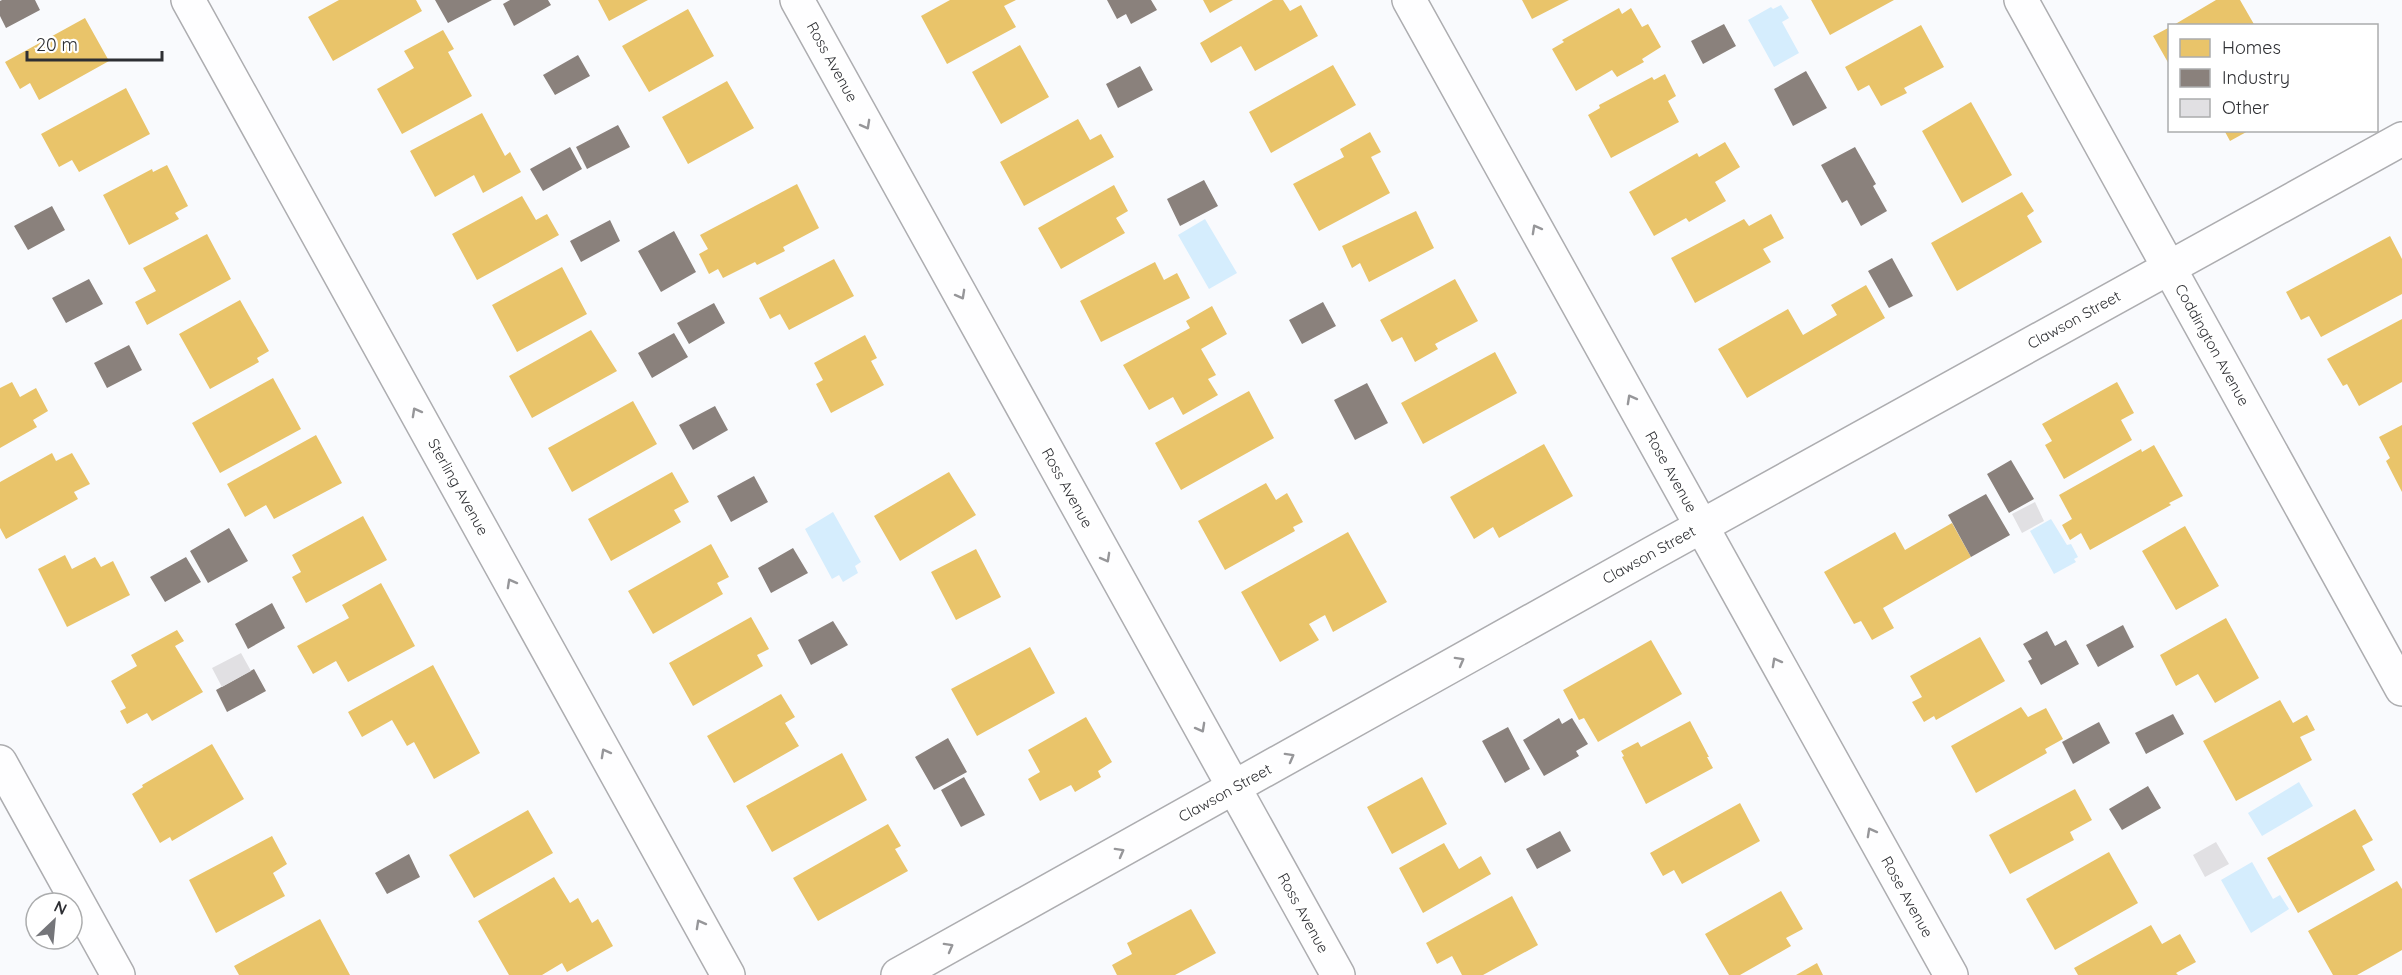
<svg xmlns="http://www.w3.org/2000/svg" width="2402" height="975" font-family="Quicksand,sans-serif">
<style>
.water{fill:#d5edfd}
.homes{fill:#e9c46a}
.industry{fill:#8a817c}
.building{fill:#e1e0e3}
.lines{fill:none;stroke-linecap:round;stroke-linejoin:round}
.street-casing{stroke:#adadb0;stroke-width:36}
.street{stroke:#fefeff;stroke-width:33}
.oneway{stroke:#969699}
.labels{text-anchor:middle;stroke-width:6;stroke-linejoin:round;paint-order:stroke}
.street-label{font-size:15px;fill:#2e2f33;stroke:#fff}
</style>
<rect width="100%" height="100%" fill="#f9fafd"/>
<path class="water" d="M1781 5 1789 18 1782 22 1799 53 1774 67 1748 20 1771 7 1773 9Z
M1205 219 1237 273 1209 289 1178 235Z
M833 512 861 562 855 566 858 573 843 582 839 575 832 579 805 529Z
M2051 519 2067 545 2071 544 2078 557 2074 559 2076 562 2054 574 2030 531Z
M2299 782 2313 806 2262 836 2248 813Z
M2252 862 2273 899 2280 895 2289 909 2251 933 2221 880Z"/>
<path class="homes" d="M339 0H416L422 11 333 61 308 17Z
M598 0H648L609 21Z
M950 0H1016L1004 6 1016 27 947 64 921 16Z
M1203 0H1233L1210 13Z
M1273 0H1283L1290 11 1301 5 1318 36 1255 71 1241 46 1211 63 1200 43Z
M1522 0H1569L1532 19Z
M1811 0H1894L1830 35Z
M2216 0H2240L2255 26H2172Z
M1619 8 1622 14 1631 8 1642 27 1648 24 1661 47 1642 59 1644 62 1617 77 1612 70 1576 91 1552 49 1564 42 1562 40Z
M688 9 714 56 649 92 622 46Z
M85 18 109 61 39 100 30 83 20 89 5 62Z
M1921 25 1944 67 1904 88 1907 93 1881 106 1869 85 1858 91 1845 67Z
M2170 27V66L2153 36Z
M443 30 454 49 448 52 472 96 402 134 377 89 414 68 404 51Z
M1020 45 1049 97 1001 124 972 72Z
M1333 65 1356 105 1271 153 1249 112Z
M1665 74 1676 96 1668 101 1679 122 1611 158 1588 115 1600 108 1599 105 1652 77 1654 80Z
M727 81 754 128 688 164 662 117Z
M126 88 150 134 79 172 72 160 59 167 41 134Z
M1971 102 2012 175 1962 203 1922 131Z
M482 113 505 156 510 152 521 172 483 193 474 175 435 197 410 151Z
M1078 119 1090 140 1101 134 1114 157 1024 206 1000 162Z
M2224 130H2250L2230 141Z
M1370 132 1381 152 1371 157 1390 193 1319 231 1293 184 1344 157 1340 149Z
M1725 142 1740 167 1715 182 1726 201 1689 222 1686 218 1654 236 1629 192 1697 153 1699 157Z
M167 165 188 206 175 213 179 219 129 245 103 195 152 169 153 172Z
M797 184 819 228 783 247 785 251 757 265 755 262 723 278 718 269 709 274 699 254 708 249 700 235Z
M1114 185 1128 211 1116 218 1125 233 1061 269 1038 228Z
M2022 192 2034 211 2027 216 2042 242 1957 291 1931 243Z
M522 196 536 220 547 214 559 235 477 280 452 234Z
M1416 211 1434 248 1369 282 1360 263 1352 268 1342 246Z
M1771 214 1784 238 1763 249 1771 262 1695 303 1671 258 1744 219 1749 226Z
M207 234 231 279 147 325 135 302 156 291 143 268Z
M2390 236 2402 259V294L2321 337 2309 316 2301 320 2286 292Z
M834 259 854 296 789 330 780 314 770 319 759 298Z
M1155 262 1164 280 1177 273 1190 298 1101 342 1080 301Z
M562 267 587 314 517 352 492 305Z
M1455 279 1478 321 1435 344 1438 349 1415 362 1402 337 1392 342 1380 320Z
M1866 285 1885 318 1747 398 1718 349 1788 309 1803 335 1837 315 1831 305Z
M240 300 269 351 257 358 259 362 210 389 179 334Z
M1212 306 1227 334 1201 349 1216 375 1208 379 1218 395 1183 415 1173 397 1149 410 1123 365 1190 328 1186 321Z
M2402 319V382L2359 406 2347 384 2343 386 2327 359Z
M591 330 617 371 532 418 509 376Z
M865 335 877 358 871 361 884 385 831 413 816 384 823 380 814 363Z
M1495 352 1517 393 1423 444 1401 403Z
M273 378 301 429 220 473 192 423Z
M12 382 20 397 36 388 48 411 33 420 37 427 0 448V388Z
M2117 382 2134 413 2121 420 2132 440 2064 479 2045 445 2052 441 2042 424Z
M1249 391 1274 438 1181 490 1155 443Z
M633 401 657 444 572 492 548 448Z
M2402 425V492L2386 461 2390 458 2379 437Z
M316 435 342 483 274 519 266 505 245 517 227 484Z
M1544 444 1573 496 1499 538 1493 527 1474 539 1450 497Z
M2154 445 2183 496 2169 503 2171 505 2090 550 2081 533 2070 540 2062 525 2072 519 2059 495 2141 449 2142 452Z
M52 453 56 461 72 453 90 484 74 492 78 499 6 539 0 528V482Z
M672 472 689 502 674 510 681 522 611 561 588 519Z
M949 472 976 515 900 561 874 516Z
M1266 483 1276 500 1287 493 1303 522 1293 527 1295 531 1225 570 1198 521Z
M363 516 387 560 306 603 292 577 301 572 292 555Z
M1952 523 1971 557 1883 608 1894 628 1872 640 1861 621 1854 624 1824 572 1895 532 1905 550Z
M2185 526 2219 586 2176 610 2142 551Z
M1348 532 1387 602 1333 632 1325 615 1309 624 1319 640 1280 662 1241 592Z
M711 544 729 577 717 583 723 594 653 634 628 591Z
M976 549 1001 597 956 620 931 572Z
M65 555 72 569 95 557 101 567 113 561 130 595 67 627 38 569Z
M381 583 415 646 348 682 336 661 313 674 297 646 349 618 342 605Z
M751 617 769 649 757 655 763 666 693 706 669 663Z
M2226 618 2259 678 2215 703 2198 674 2176 686 2160 655Z
M177 630 184 641 175 646 203 692 152 721 147 713 127 724 120 711 126 708 111 681 137 666 131 655Z
M1980 637 2005 681 1936 720 1934 716 1924 722 1912 702 1922 697 1910 676Z
M1651 640 1682 694 1598 742 1584 718 1579 720 1563 690Z
M1030 647 1055 693 977 736 951 689Z
M433 665 480 753 434 779 414 742 407 746 392 720 362 737 348 712Z
M781 694 795 717 785 723 799 746 734 783 707 736Z
M2280 700 2293 723 2307 715 2315 730 2300 737 2312 760 2236 801 2203 741Z
M2021 707 2028 717 2046 708 2063 739 2045 749 2047 753 1976 793 1951 746Z
M1086 717 1112 762 1098 771 1101 777 1075 792 1071 785 1040 801 1028 779 1040 772 1028 750Z
M1690 721 1709 757H1707L1713 768 1646 804 1622 757 1624 756 1621 751 1638 742 1641 747Z
M212 744 244 799 172 841 170 837 160 843 132 794 143 787 142 785Z
M842 753 867 800 772 852 746 806Z
M1422 777 1447 824 1392 854 1367 807Z
M2075 789 2092 820 2070 832 2074 840 2010 874 1989 835Z
M1740 803 1760 841 1682 884 1674 870 1663 876 1650 853Z
M2355 809 2373 840 2362 846 2375 870 2298 913 2267 858Z
M528 810 553 853 474 898 449 855Z
M888 824 901 846 895 849 908 871 818 921 793 878Z
M272 836 287 864 273 873 285 896 216 933 189 880Z
M1444 843 1459 869 1481 856 1491 874 1423 913 1399 868Z
M2109 852 2138 903 2055 950 2026 899Z
M554 877 570 903 578 898 592 923 598 919 613 946 567 972 562 963 542 975H509L478 921Z
M2397 881 2402 889V950L2357 975H2333L2308 931Z
M1781 891 1803 929 1786 938 1791 946 1740 975H1729L1705 934Z
M1512 896 1538 945 1483 975H1462L1452 956 1437 964 1426 943Z
M1191 909 1216 953 1175 975H1117L1112 965 1132 954 1127 943Z
M320 919 350 975H239L234 966Z
M2151 925 2162 944 2180 934 2196 962 2176 973 2178 975H2078L2074 968Z
M1817 963 1823 975H1796Z"/>
<path class="industry" d="M2 0H35L40 10 6 28 0 16V1Z
M435 0H492L448 23Z
M510 0H548L551 5 514 26 503 4Z
M1107 0H1151L1157 10 1131 24 1126 14 1117 19Z
M1724 24 1736 46 1703 64 1691 41Z
M578 55 590 76 555 95 543 75Z
M1140 66 1153 90 1118 108 1106 84Z
M1806 71 1827 108 1793 126 1774 89Z
M618 125 630 147 587 169 576 147Z
M570 147 582 169 543 191 530 169Z
M1855 147 1876 184 1873 186 1887 211 1861 226 1847 200 1842 203 1821 165Z
M1204 180 1218 206 1180 226 1167 199Z
M52 206 65 230 28 250 14 226Z
M610 220 620 241 581 262 570 241Z
M674 231 696 272 661 292 638 251Z
M1892 258 1913 296 1889 308 1868 271Z
M89 279 103 304 66 323 52 298Z
M1323 302 1336 326 1302 344 1289 320Z
M714 303 725 323 689 344 677 323Z
M674 333 688 357 652 378 638 353Z
M129 345 142 370 107 388 94 363Z
M1367 383 1388 423 1355 440 1334 400Z
M715 406 728 430 693 450 679 425Z
M2011 460 2034 499 2009 513 1987 474Z
M754 476 768 502 731 522 717 496Z
M1986 494 2010 535 1971 557 1948 515Z
M229 528 248 561 208 583 190 551Z
M793 548 808 573 771 593 758 568Z
M186 557 201 582 165 602 150 577Z
M272 603 285 628 248 649 235 624Z
M833 621 848 645 811 665 798 640Z
M2123 625 2134 647 2098 667 2086 645Z
M2047 631 2055 646 2066 640 2079 664 2041 685 2028 661 2032 659 2023 644Z
M254 669 266 691 227 712 216 690Z
M2173 714 2184 734 2146 754 2135 733Z
M1559 718 1562 724 1572 718 1588 744 1576 751 1579 756 1544 776 1523 740Z
M2099 722 2110 743 2073 764 2062 742Z
M1508 727 1530 769 1505 783 1482 741Z
M948 738 967 772 934 790 915 757Z
M964 777 985 815 961 827 941 790Z
M2148 786 2161 808 2122 830 2109 809Z
M1560 831 1571 851 1537 869 1526 849Z
M409 854 420 877 387 894 375 873Z"/>
<path class="building" d="M2035 502 2044 521 2022 533 2012 514Z
M241 653 251 671 222 687 212 668Z
M2216 842 2229 864 2205 877 2193 855Z"/>
<g class="lines">
<g class="street-casing">
<path id="street" d="M188 0 728 975
M797 0 1338 975
M1409 0 1951 975
M2021 0 2402 689
M0 762 118 975
M898 975 1653 553 2402 139"/>
</g>
<use href="#street" class="street"/>
</g>
<defs><path id="oneway-chevron" d="M-2-3.5L2.5 0L-2 3.5" fill="none" stroke-width="1.6" stroke-linecap="round" stroke-linejoin="round" transform="scale(1.5)"/></defs>
<g class="oneway">
<use href="#oneway-chevron" transform="translate(866 125) rotate(61)"/>
<use href="#oneway-chevron" transform="translate(1536 229) rotate(-119)"/>
<use href="#oneway-chevron" transform="translate(961 295) rotate(61)"/>
<use href="#oneway-chevron" transform="translate(1631 399) rotate(-119)"/>
<use href="#oneway-chevron" transform="translate(416 412) rotate(-119)"/>
<use href="#oneway-chevron" transform="translate(1106 558) rotate(61)"/>
<use href="#oneway-chevron" transform="translate(511 583) rotate(-119)"/>
<use href="#oneway-chevron" transform="translate(1460 661) rotate(-29)"/>
<use href="#oneway-chevron" transform="translate(1776 662) rotate(-119)"/>
<use href="#oneway-chevron" transform="translate(1201 728) rotate(61)"/>
<use href="#oneway-chevron" transform="translate(605 753) rotate(-119)"/>
<use href="#oneway-chevron" transform="translate(1290 757) rotate(-29)"/>
<use href="#oneway-chevron" transform="translate(1871 832) rotate(-119)"/>
<use href="#oneway-chevron" transform="translate(1120 852) rotate(-29)"/>
<use href="#oneway-chevron" transform="translate(700 924) rotate(-119)"/>
<use href="#oneway-chevron" transform="translate(949 947) rotate(-29)"/>
</g>
<g class="labels">
<g class="street-label">
<text transform="translate(832 62) rotate(61)" y="5">Ross Avenue</text>
<text transform="translate(2074 320) rotate(-29)" y="5">Clawson Street</text>
<text transform="translate(2212 345) rotate(61)" y="5">Coddington Avenue</text>
<text transform="translate(1671 472) rotate(61)" y="5">Rose Avenue</text>
<text transform="translate(458 487) rotate(61)" y="5">Sterling Avenue</text>
<text transform="translate(1067 488) rotate(61)" y="5">Ross Avenue</text>
<text transform="translate(1649 555) rotate(-29)" y="5">Clawson Street</text>
<text transform="translate(1225 793) rotate(-29)" y="5">Clawson Street</text>
<text transform="translate(1907 897) rotate(61)" y="5">Rose Avenue</text>
<text transform="translate(1303 913) rotate(61)" y="5">Ross Avenue</text>
</g>
</g>
<rect x="2168" y="24" width="210" height="108" fill="#ffffff" stroke="#abacad" stroke-width="1.5"/>
<rect x="2180" y="39" width="30" height="18" fill="#e9c46a" stroke="#abacad" stroke-width="1.5"/>
<text x="2222" y="54" font-size="18" fill="#2e2f33">Homes</text>
<rect x="2180" y="69" width="30" height="18" fill="#8a817c" stroke="#abacad" stroke-width="1.5"/>
<text x="2222" y="84" font-size="18" fill="#2e2f33">Industry</text>
<rect x="2180" y="99" width="30" height="18" fill="#e1e0e3" stroke="#abacad" stroke-width="1.5"/>
<text x="2222" y="114" font-size="18" fill="#2e2f33">Other</text>
<g transform="translate(54 921) rotate(26)"><circle r="28" fill="#ffffff" stroke="#abacad" stroke-width="1.5"/>
<path d="M0-4.5L10 22L0 15L-10 22Z" fill="#75767a"/>
<text y="-9" font-size="16" font-weight="bold" text-anchor="middle" fill="#2e2f33">N</text>
</g>
<path d="M27 51v9h135v-9" fill="none" stroke="#2e2f33" stroke-width="3"/>
<text x="36" y="51" font-size="18" fill="#2e2f33" stroke="#ffffff" stroke-width="4.5" paint-order="stroke">20 m</text>
</svg>
